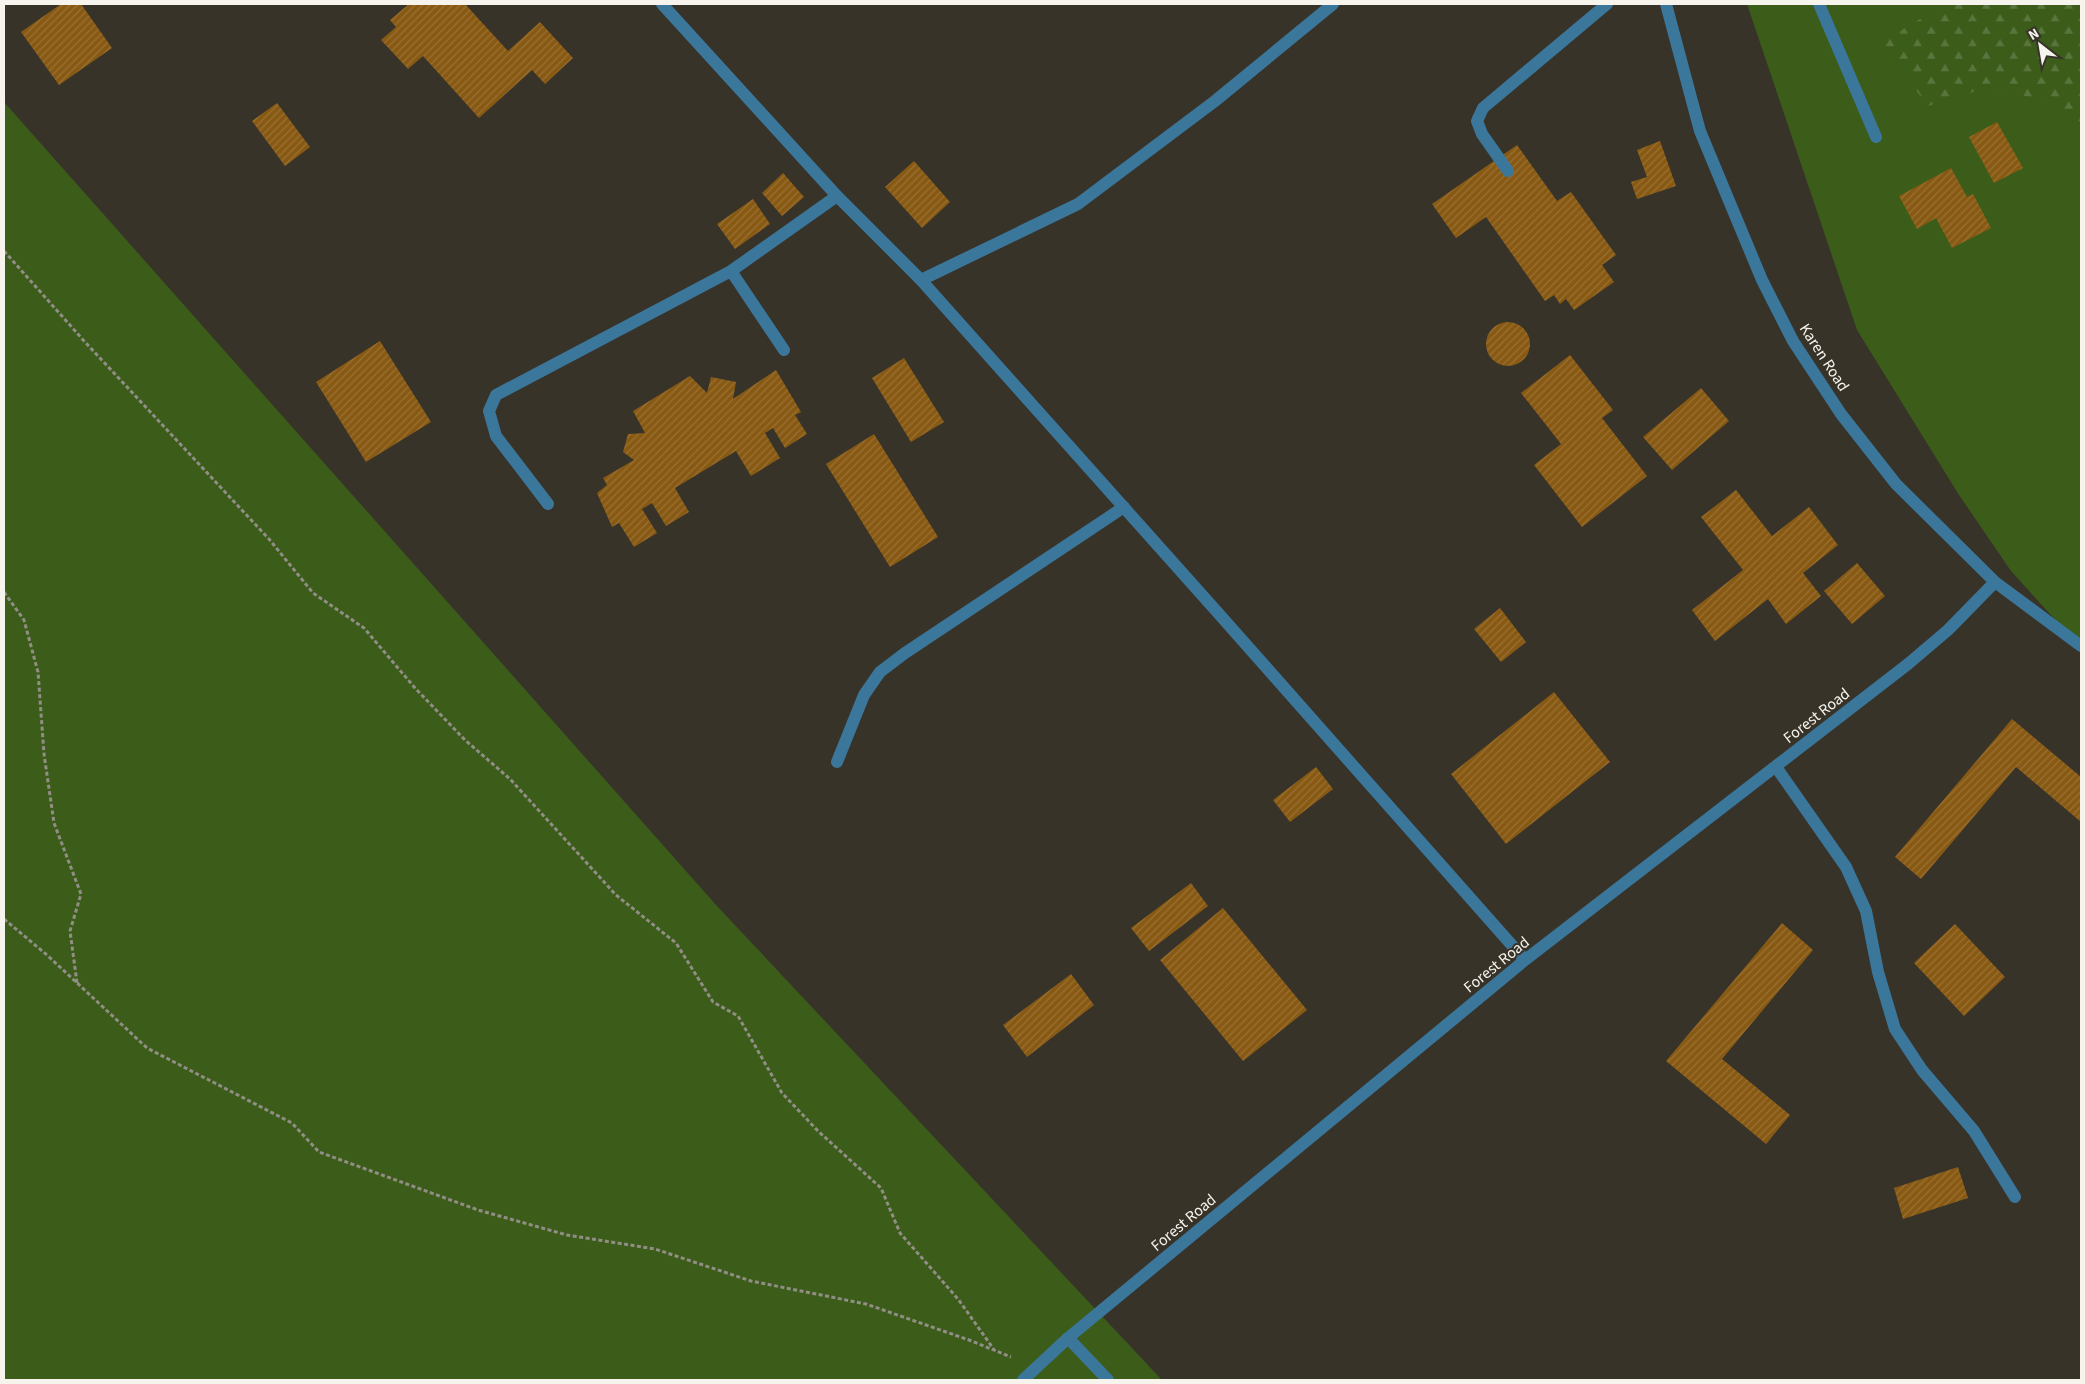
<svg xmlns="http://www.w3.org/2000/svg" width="2085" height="1384" font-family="'Source Sans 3',sans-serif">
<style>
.green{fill:#3c5c1a}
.forest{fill:url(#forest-firs)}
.building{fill:url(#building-hatch)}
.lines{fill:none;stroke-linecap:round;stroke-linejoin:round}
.path{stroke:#918e85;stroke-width:3;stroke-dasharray:4 2.5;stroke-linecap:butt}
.service{stroke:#3b769b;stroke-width:12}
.minor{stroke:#3b769b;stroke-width:12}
.labels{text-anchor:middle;stroke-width:4;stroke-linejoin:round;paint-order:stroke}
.street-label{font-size:16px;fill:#f6f4ed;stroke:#373329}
</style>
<defs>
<pattern id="forest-firs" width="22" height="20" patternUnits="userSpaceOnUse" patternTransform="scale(1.25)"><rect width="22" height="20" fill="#3c5c1a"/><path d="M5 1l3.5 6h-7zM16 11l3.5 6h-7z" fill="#59743c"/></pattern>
<pattern id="building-hatch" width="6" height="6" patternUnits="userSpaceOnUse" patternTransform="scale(1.25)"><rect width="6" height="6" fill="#885912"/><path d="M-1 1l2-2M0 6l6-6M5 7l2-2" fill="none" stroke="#997135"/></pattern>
</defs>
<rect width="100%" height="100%" fill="#373329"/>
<path class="green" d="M1747 4H2081V643L2070 636 2011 571 1959 495 1857 330Z
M4 102 717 906 1162 1380H4Z"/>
<path class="forest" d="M1945 4H2081V128L2037 99 1989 87 1928 106 1880 43Z"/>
<path class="building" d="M61 4H81L112 48 59 85 21 32Z
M409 4H465L508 51 540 22 573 58 545 84 532 70 479 118 423 56 408 69 381 40 396 27 390 20Z
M277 103 310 147 285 166 252 121Z
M1997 122 2023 168 1994 183 1969 137Z
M1660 141 1676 186 1637 199 1631 182 1647 177 1637 150Z
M1517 145 1557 201 1571 192 1616 255 1602 265 1614 282 1574 310 1566 299 1560 304 1554 295 1545 301 1486 217 1456 238 1432 204Z
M914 161 950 202 922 228 885 187Z
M1951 168 1967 197 1973 194 1991 228 1952 248 1936 218 1917 229 1899 196Z
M783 173 804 197 782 216 762 193Z
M753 199 770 224 735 249 717 224Z
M1486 344a22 22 0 1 1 44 0a22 22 0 1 1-44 0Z
M380 341 431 422 366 462 316 382Z
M1570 355 1613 410 1602 418 1647 476 1582 527 1534 465 1561 444 1521 393Z
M904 358 944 422 911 442 872 378Z
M776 370 801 412 795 415 807 434 785 448 773 428 765 433 780 458 751 476 736 451 675 488 689 512 666 526 652 503 642 509 657 533 634 547 619 523 612 527 597 493 607 485 603 478 634 460 623 452 628 434 645 433 633 411 690 376 707 393 711 377 736 382 733 399Z
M1701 388 1729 421 1672 470 1643 437Z
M874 434 938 537 890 567 826 464Z
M1736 490 1772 536 1809 507 1838 545 1803 573 1821 596 1786 624 1768 599 1715 641 1692 610 1743 570 1701 517Z
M1857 563 1885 596 1852 624 1824 591Z
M1500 608 1526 642 1501 662 1474 629Z
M1554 692 1610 762 1506 844 1451 774Z
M2012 719 2081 777V822L2016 767 1921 879 1895 857Z
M1316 767 1333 789 1290 822 1273 800Z
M1191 883 1208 906 1149 951 1131 928Z
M1223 908 1307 1010 1243 1061 1160 960Z
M1782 923 1813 950 1722 1059 1790 1115 1766 1144 1666 1061Z
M1955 924 2005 977 1964 1016 1914 963Z
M1071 974 1094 1005 1027 1057 1003 1025Z
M1958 1167 1968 1198 1903 1219 1894 1188Z"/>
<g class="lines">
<path class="path" d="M4 251 85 342 269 539 313 593 364 628 415 688 465 740 510 779 616 895 676 943 713 1002 738 1016 782 1093 818 1131 881 1188 900 1233 958 1299 995 1351
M4 592 24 620 38 672 44 754 54 823 81 894 70 931 77 983
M4 919 47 955 147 1048 292 1123 319 1152 478 1210 567 1235 655 1249 751 1281 866 1304 969 1340 1011 1357"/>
<path class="service" d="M1819 4 1876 137
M1508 171 1482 134 1477 121 1483 108 1607 4
M731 271 784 350
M921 280 1078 204 1215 101 1333 4
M548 504 496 436 489 411 496 395 731 271 837 196
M837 762 864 695 880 672 905 653 1124 507
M1776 767 1846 867 1866 911 1878 972 1895 1029 1922 1070 1974 1131 2015 1197
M1068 1338 1108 1380"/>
<path class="minor" d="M662 4 837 196 921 280 1219 614 1525 960
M1666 4 1700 131 1762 280 1793 341 1841 414 1896 484 1995 582 2081 646
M1023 1380 1068 1338 1525 960 1908 664 1948 630 1995 582"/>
</g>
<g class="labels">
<g class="street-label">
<text transform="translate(1825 357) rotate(57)" y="6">Karen Road</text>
<text transform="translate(1816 715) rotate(-38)" y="6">Forest Road</text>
<text transform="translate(1496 964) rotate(-39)" y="6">Forest Road</text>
<text transform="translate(1183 1222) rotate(-40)" y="6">Forest Road</text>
</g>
</g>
<rect width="2085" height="1384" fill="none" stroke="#f6f4ed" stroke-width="10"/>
<g transform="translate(2040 45) rotate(329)" stroke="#373329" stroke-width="4" paint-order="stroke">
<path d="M0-4L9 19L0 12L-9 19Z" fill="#f6f4ed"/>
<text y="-8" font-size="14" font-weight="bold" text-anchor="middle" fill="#f6f4ed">N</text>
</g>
</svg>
